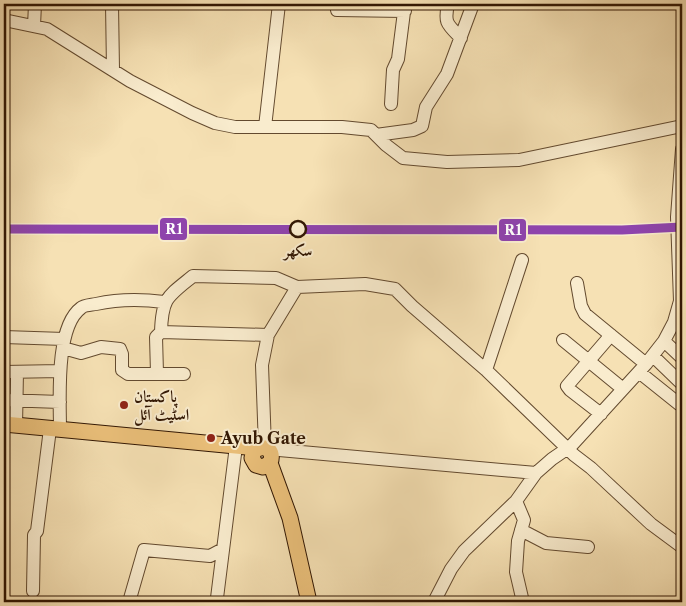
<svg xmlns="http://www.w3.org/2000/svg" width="686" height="606" font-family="'Libre Caslon Text',Amiri,serif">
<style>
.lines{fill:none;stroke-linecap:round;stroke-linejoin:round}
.minor-casing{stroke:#634a2f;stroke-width:14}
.major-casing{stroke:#321703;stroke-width:17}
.minor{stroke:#f9ecce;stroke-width:12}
.major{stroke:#ebc07a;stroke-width:15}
.rail-1-casing{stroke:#f9ecce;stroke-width:12}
.rail-1{stroke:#8e44ad;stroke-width:9}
.stop-dot{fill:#f9ecce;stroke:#321703;stroke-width:2.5}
.poi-dot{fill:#8f2418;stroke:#f9ecce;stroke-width:2}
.labels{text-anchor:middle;stroke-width:4;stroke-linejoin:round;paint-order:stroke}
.stop-label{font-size:16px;font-weight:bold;fill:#321703;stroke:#f9ecce}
.poi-label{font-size:16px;font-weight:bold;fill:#321703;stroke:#f9ecce;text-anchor:start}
.line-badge{stroke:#f9ecce;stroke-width:2}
.badge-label{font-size:14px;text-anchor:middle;font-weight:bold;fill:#fff}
</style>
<rect width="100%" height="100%" fill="#f6e1b4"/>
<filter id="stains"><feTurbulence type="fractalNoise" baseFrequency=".004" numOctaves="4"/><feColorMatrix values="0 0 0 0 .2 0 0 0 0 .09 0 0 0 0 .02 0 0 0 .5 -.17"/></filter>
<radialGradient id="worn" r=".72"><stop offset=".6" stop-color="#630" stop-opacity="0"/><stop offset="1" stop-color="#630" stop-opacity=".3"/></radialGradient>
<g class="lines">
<g class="minor-casing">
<path id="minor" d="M112 4 113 70
M336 4 337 10 405 11
M448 4C444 23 447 24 461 38
M4 20 47 29 130 81 192 113 215 123 235 127H342L371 130 386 145 403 158 447 162 519 160 682 126
M34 26 35 4
M391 104 393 70 398 59 405 4
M265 127 279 4
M376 135 413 130 422 126 426 107 447 74 473 4
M577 283 581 306 585 314 646 364
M161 332 268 335
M4 337 64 339
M563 340 623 389
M664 341 682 358
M63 348 81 353 101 347 120 349 122 354V370L128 374H184
M653 356 682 384
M486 370 522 260
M4 372 60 371
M639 372 679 404 682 398
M157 373 156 337 161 332C162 298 167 297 193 276L276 278 297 287
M4 400 60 402
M601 414 570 390 567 386 611 335
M16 426 17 372
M60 430C60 399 55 327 81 308 84 305 91 305 96 304 119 299 140 299 164 302
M265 447 262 365 268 335 297 287 365 284 395 289 412 306 486 370 574 455 591 468 651 524 682 547
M268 449 536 473
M516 501 524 520 518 541 516 572 523 602
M521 530 546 543 588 547
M33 591 34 535 37 531 50 429
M217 598 236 446
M129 602 144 550 210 556 223 549
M434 602 451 569 464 551 516 501 536 473 552 459 571 446 646 364 664 341 674 322 680 301 677 217 682 149"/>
</g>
<g class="major-casing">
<path id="major" d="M4 424 257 448
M270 463 263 467 256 465 252 458 254 451C265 443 275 451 270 463L290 518 309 602"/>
</g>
<use href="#minor" class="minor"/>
<use href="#major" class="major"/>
<g class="rail-1-casing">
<path id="rail-1" d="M4 229 622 230 682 227"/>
</g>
<use href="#rail-1" class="rail-1"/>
</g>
<circle class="stop-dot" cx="298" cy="229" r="8"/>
<g class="poi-dot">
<circle cx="124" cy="405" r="5"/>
<circle cx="211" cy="438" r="5"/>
</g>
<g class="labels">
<g class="stop-label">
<text x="298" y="256">سكهر</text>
</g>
<g class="poi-label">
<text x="134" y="402">پاکستان<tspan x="134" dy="18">اسٹیٹ آئل</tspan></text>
<text x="221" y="444">Ayub Gate</text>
</g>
</g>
<g class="line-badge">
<rect x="159" y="217" width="29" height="24" rx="5" fill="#8e44ad"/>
<rect x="498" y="218" width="29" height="24" rx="5" fill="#8e44ad"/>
</g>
<g class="badge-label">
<text x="174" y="234">R1</text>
<text x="513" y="235">R1</text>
</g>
<rect width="686" height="606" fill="none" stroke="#f6e1b4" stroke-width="20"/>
<rect x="5" y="5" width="676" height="596" fill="none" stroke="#321703" stroke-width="2.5"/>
<rect x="10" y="10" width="666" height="586" fill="none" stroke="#321703"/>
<rect width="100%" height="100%" filter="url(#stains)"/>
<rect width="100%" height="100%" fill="url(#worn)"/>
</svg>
